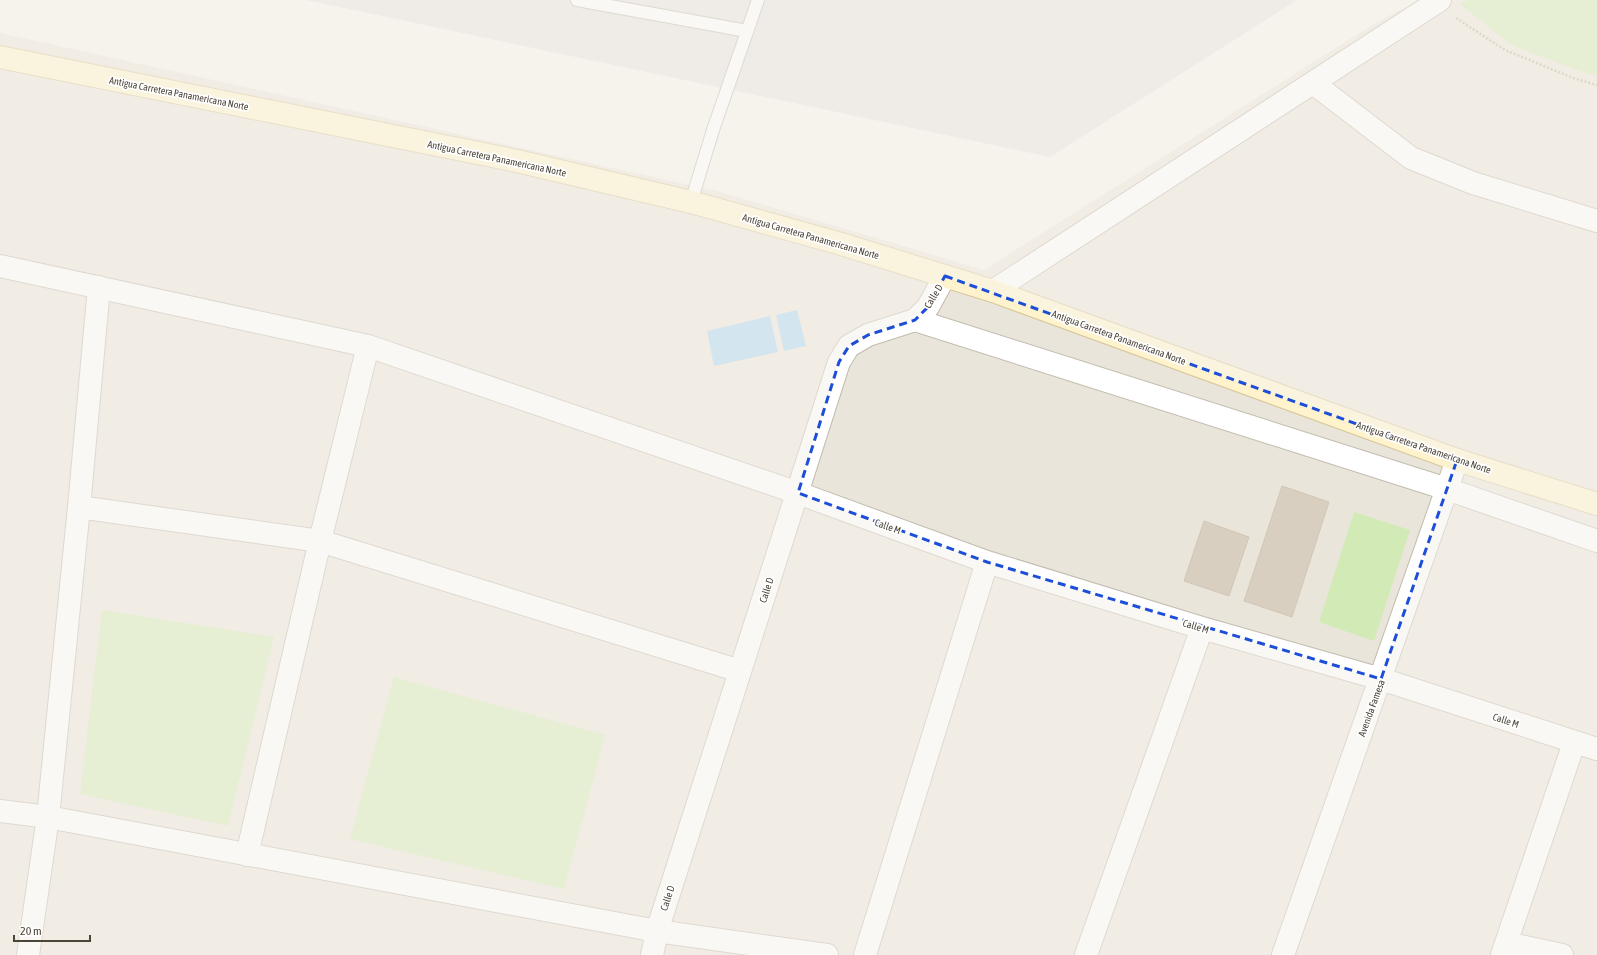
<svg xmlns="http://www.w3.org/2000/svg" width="1597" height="955" font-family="'Asap Condensed',sans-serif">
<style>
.residential{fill:#eae5da}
.industrial{fill:#e6e2dd}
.green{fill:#d2eab5}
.water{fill:#a9d4f2}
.building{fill:#d8cfc1;stroke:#d3c7b4}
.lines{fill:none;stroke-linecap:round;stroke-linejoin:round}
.service-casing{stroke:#c2bbae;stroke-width:14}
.minor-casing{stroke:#c2bbae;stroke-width:24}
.tertiary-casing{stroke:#c2bbae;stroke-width:24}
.secondary-casing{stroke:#d6c79b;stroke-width:24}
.path{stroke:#c4b79f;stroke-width:2.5;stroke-dasharray:2 2;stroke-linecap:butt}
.service{stroke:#fff;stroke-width:12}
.minor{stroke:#fff;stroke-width:22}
.tertiary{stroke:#fff;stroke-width:22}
.secondary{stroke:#fff3cd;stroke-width:22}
.marked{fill:none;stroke:#1d4ed8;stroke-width:3;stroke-dasharray:8 5;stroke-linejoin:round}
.labels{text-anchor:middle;stroke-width:3.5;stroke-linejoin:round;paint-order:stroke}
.street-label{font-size:10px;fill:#4b4439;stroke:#fff}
</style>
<rect width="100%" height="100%" fill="#f6f3ec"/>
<path class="residential" d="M1420 0H1597V955H0V33L717 191 984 270 1377 22Z"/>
<path class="industrial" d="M306 0H1297L1050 157Z"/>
<path class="green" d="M1469 0H1597V76L1577 70 1511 45 1460 4Z
M1354 512 1410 530 1374 641 1319 622Z
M102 610 274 637 228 826 80 794Z
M394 677 605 735 564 889 350 839Z"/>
<path class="water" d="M797 310 806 346 784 351 776 315Z
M770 316 778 352 714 366 707 331Z"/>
<path class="building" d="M1282 486 1329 502 1292 617 1244 601Z
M1204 521 1249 537 1229 596 1184 581Z"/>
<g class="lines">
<g class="service-casing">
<path id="service" d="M577 0 747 31
M691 202 713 130 758 0"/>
</g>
<g class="minor-casing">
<path id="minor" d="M1313 83 1411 158 1473 183 1597 221
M0 266 368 346 798 493 987 562 1202 628 1381 679 1597 749
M993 291 1440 0
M915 320 1447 489 1597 541
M79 507 320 541 740 671
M0 811 48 817 657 931 827 955
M247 855 320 541 368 346
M1506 943 1562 955
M28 955 48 817 79 507 99 287
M652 955 657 931 839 362 849 346 868 335 915 320 928 307 945 276
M865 955 987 562
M1086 955 1202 628
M1502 955 1574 743"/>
</g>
<g class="tertiary-casing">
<path id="tertiary" d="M1283 955 1457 460"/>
</g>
<g class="secondary-casing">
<path id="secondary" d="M0 57 517 161 691 202 838 243 993 291 1457 460 1597 504"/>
</g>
<path class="path" d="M1456 18 1505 50 1573 78 1597 85"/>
<use href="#service" class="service"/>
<use href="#minor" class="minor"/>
<use href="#tertiary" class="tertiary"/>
<use href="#secondary" class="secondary"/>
</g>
<path d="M0 0H1597V955H0ZM945 276 1457 460 1381 679 987 562 798 493 839 362 849 346 868 335 915 320 928 307Z" fill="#f6f3ec" fill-opacity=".55" fill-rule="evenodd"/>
<path class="marked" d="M945 276 1457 460 1381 679 987 562 798 493 839 362 849 346 868 335 915 320 928 307Z"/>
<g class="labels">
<g class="street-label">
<text transform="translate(179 93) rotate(11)" y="4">Antigua Carretera Panamericana Norte</text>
<text transform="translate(497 158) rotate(12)" y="4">Antigua Carretera Panamericana Norte</text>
<text transform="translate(811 236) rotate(16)" y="4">Antigua Carretera Panamericana Norte</text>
<text transform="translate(933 296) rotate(-59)" y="4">Calle D</text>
<text transform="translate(1119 337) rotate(20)" y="4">Antigua Carretera Panamericana Norte</text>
<text transform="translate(1424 447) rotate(19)" y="4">Antigua Carretera Panamericana Norte</text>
<text transform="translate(888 526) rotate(20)" y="4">Calle M</text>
<text transform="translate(766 590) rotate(-72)" y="4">Calle D</text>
<text transform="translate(1196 626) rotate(17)" y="4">Calle M</text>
<text transform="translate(1371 708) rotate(-70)" y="4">Avenida Famesa</text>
<text transform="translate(1506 720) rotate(18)" y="4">Calle M</text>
<text transform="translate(667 898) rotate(-72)" y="4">Calle D</text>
</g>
</g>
<path d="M14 935v6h76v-6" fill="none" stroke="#4b4439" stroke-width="2"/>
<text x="20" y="935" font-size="12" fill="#4b4439" stroke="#ffffff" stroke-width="3" paint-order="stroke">20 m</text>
</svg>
